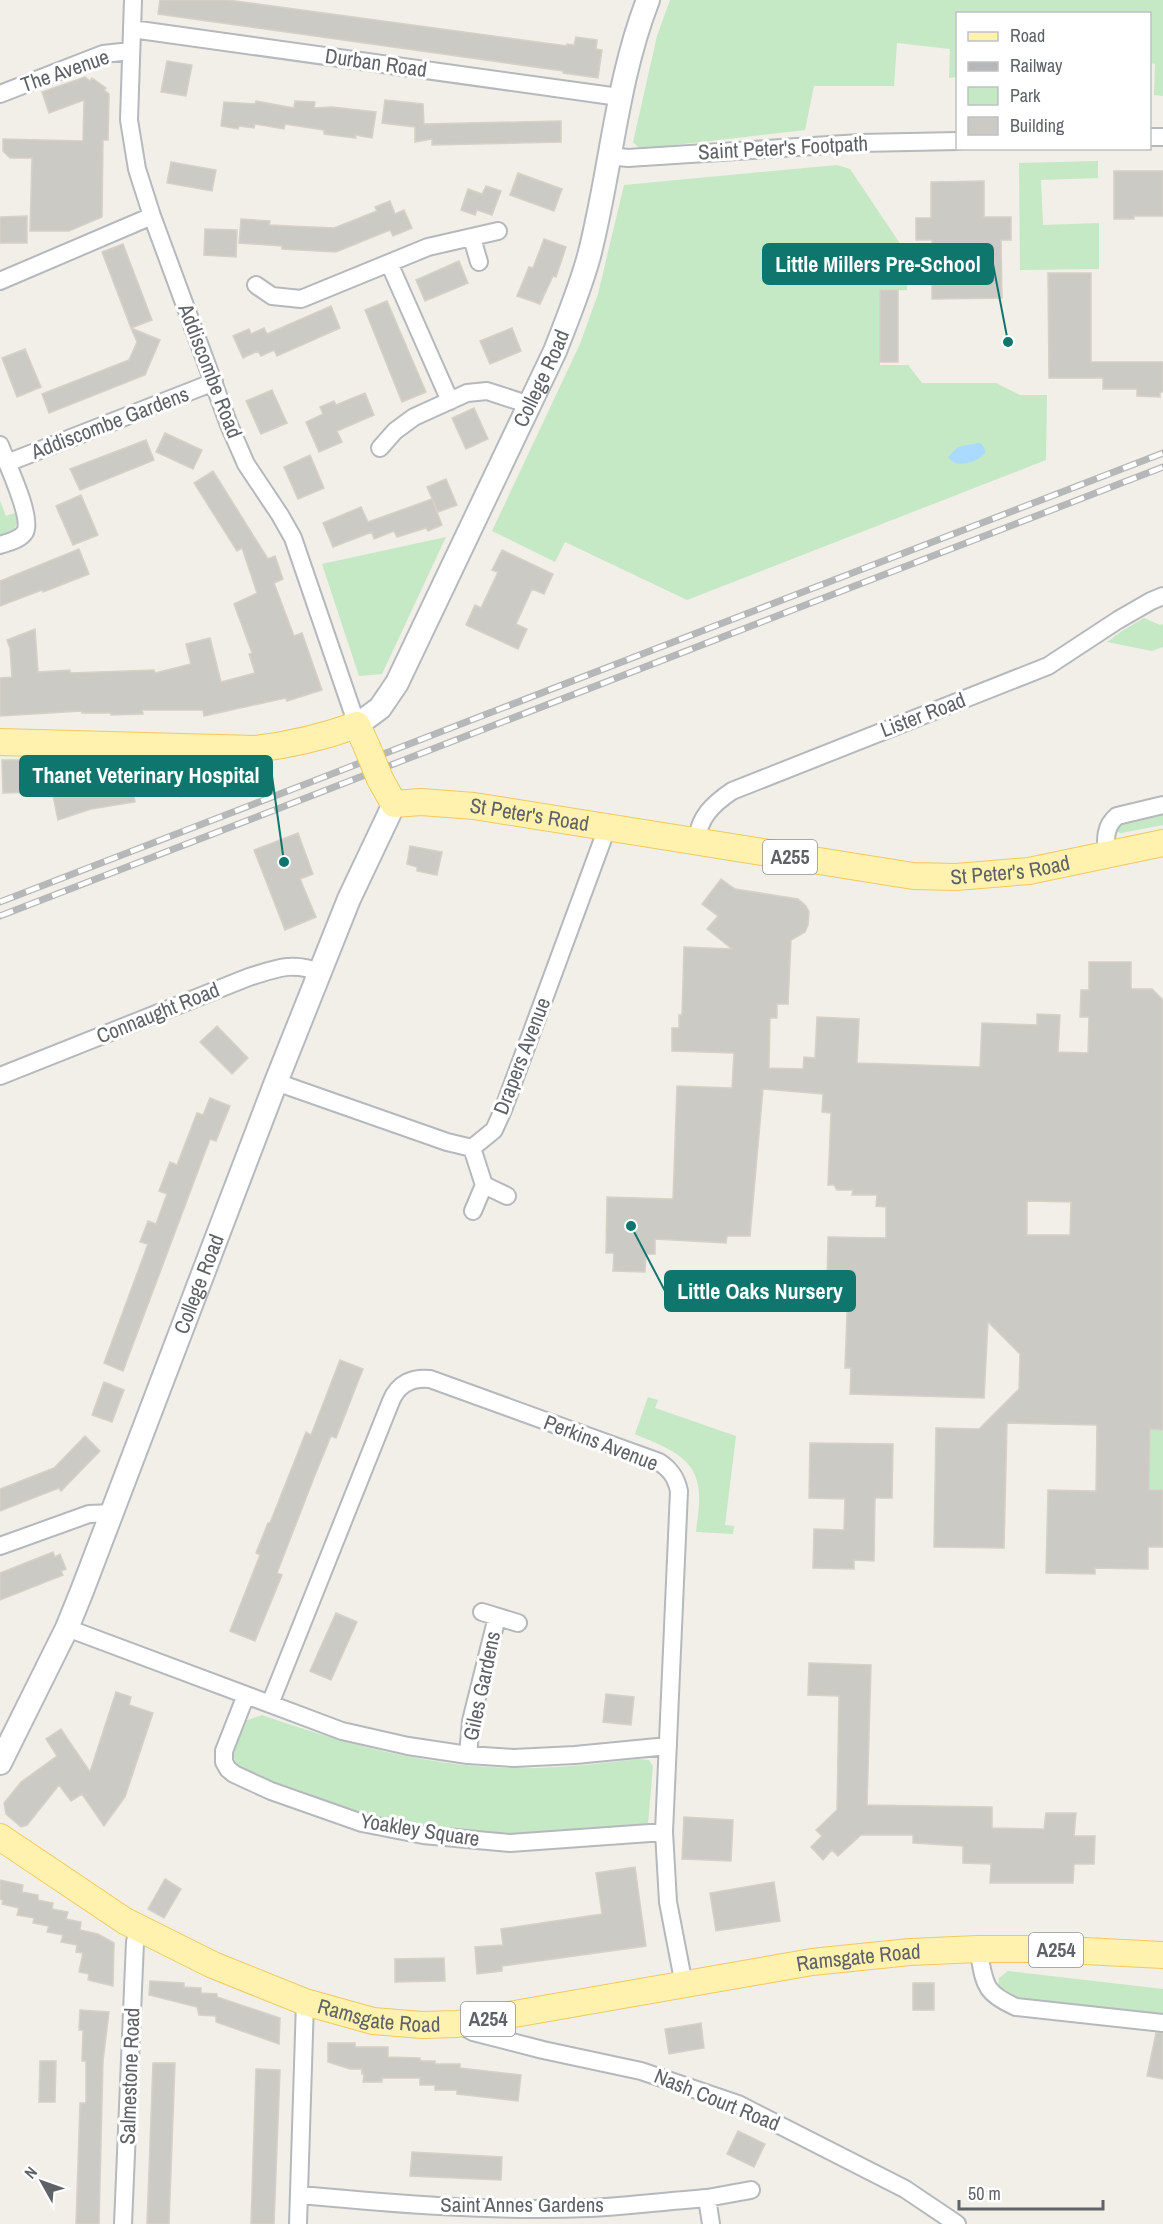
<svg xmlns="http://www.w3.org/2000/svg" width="1163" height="2224" font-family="'Archivo Narrow',sans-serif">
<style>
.green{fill:#c5e8c5}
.water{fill:#aadaff}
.building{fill:#cccac5;stroke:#d6d1c6;stroke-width:1.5;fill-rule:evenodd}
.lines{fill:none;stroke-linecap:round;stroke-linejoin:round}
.street-casing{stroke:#b5b8bc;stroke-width:20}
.secondary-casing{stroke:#b6babf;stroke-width:26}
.primary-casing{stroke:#f2c960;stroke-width:28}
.street{stroke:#fff;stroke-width:16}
.secondary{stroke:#fff;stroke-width:22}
.primary{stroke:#fff2af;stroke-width:26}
.rail-casing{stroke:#b6b7b8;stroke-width:7}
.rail{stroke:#fff;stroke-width:4.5;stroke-dasharray:14;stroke-linecap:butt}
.primary-bridge-casing{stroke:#f2c960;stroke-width:28;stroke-linecap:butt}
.primary-bridge{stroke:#fff2af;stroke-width:26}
.labels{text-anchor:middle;stroke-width:6;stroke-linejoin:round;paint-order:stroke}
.shield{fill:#fff;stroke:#8f9295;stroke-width:1.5}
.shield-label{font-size:20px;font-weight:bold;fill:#5f6368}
.street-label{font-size:21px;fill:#5f6368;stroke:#fff}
.leader{fill:none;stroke:#0f766e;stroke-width:2}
.callout-dot{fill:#0f766e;stroke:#fff;stroke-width:2}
.callout{fill:#0f766e;stroke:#0f766e;stroke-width:2}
.callout-label{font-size:22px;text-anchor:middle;font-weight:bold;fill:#fff}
</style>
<rect width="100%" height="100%" fill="#f1efe8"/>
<path class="green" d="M670 0H1163V96L1154 95 1155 64 1150 63V14H958L957 77 949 78 950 49 897 43 894 86H814L805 130 640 149 633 142 657 36Z
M1098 161V178L1041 180 1043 225 1099 223V269L1020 270 1019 163Z
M837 165 850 169 907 254V290L880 291V365H908L922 383H996L1020 395H1047L1046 460 687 600 565 542 555 562 492 531 580 344 598 294 624 185Z
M0 501 6 516 18 512 19 518 14 530 0 538Z
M446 537 382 674 359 676 322 564Z
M1144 618 1160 625 1163 624V647L1152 651 1107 642 1122 631Z
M1163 812V825L1121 833 1117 832 1116 830C1126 817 1148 816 1163 812Z
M648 1397 658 1400 655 1408 736 1436 725 1525 734 1526 733 1534 696 1532C697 1520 700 1506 699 1494 698 1456 664 1447 635 1434Z
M1150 1429 1163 1430V1490H1149Z
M262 1715C343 1743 423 1766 511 1768 553 1769 596 1764 638 1759L649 1760 653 1766 648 1824 589 1832 523 1838 430 1828 334 1806 239 1770 233 1756 245 1721Z
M1008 1971 1163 1989V2015L1113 2008 1013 2002 998 1992 999 1978Z"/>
<path class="water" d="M978 443 982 444 986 452C978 462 957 470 948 457L958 447Z"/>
<path class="building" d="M160 0H228L567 46V44L574 45 576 37 597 40 596 49 602 50 598 78 563 73V71L158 14Z
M167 61 192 65 186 96 161 92Z
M85 77 90 81 92 78 106 88 104 90 109 94 108 140H103L102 217 69 231H30L32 158H10L3 151V139L83 141 84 100 49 113 42 92Z
M385 100 423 104 424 124 561 121V142L432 145V139L415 142V127L382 123Z
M256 101 294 108 295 101 315 102 314 108 332 107 376 112 372 138 355 135 356 138 324 134V130L285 124 284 129 255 124 254 128 239 126 238 129 221 126 224 102 255 104Z
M171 162 216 170 212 191 167 183Z
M1114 171H1163V216H1134V219H1114Z
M518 173 562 189 554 211 510 195Z
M984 181V217H1011V240H1001L1002 298 932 299V240H916V218H931V182Z
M486 186 501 191 492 215 477 210 475 215 461 210 468 189 482 194Z
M390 201 395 214 404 210 412 228 393 236 390 230 336 252 282 249V246L239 243 241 219 270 221 269 225 334 228 377 211 375 207Z
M27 216V243H0V217Z
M205 229 237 230 236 257 204 255Z
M544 239 566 247 556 277 553 276 540 304 517 296 529 267 533 268Z
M123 244 152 320 131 328 102 252Z
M459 261 468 283 425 301 416 280Z
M1048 273H1091V362H1163V392H1160V397L1137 396V389H1103V378H1049Z
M880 290H898V362H880Z
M387 301 426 392 402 402 365 310Z
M331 306 340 328 277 356 274 350 261 356 258 351 243 358 233 336 249 329 251 334 264 328 267 334Z
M131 328 160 340 145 375 49 413 42 394 129 360 137 342Z
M512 328 521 351 490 364 480 341Z
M25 349 41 387 17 397 2 358Z
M272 390 287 423 261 434 246 401Z
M365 393 374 415 337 431 342 442 319 452 306 422 323 414 320 407 334 401 336 405Z
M474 408 488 439 466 449 452 418Z
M165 433 202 450 193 469 156 452Z
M146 440 154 460 80 490 70 469Z
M310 455 324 488 298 499 284 467Z
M213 471 268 559 275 556 283 579 274 583 294 636 302 633 322 690 287 701 286 698 204 716 203 710H142L143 714 111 715V713H82V711L0 716V678L12 677 10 648 7 640 35 629 38 672 70 670V673L154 670 155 673 191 664 186 644 210 638 221 682 255 673 249 654 252 653 234 604 257 593 242 548 237 551 194 483Z
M446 479 457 505 438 512 427 487Z
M81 495 98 535 73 545 56 506Z
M432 499 442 525 428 531 426 528 397 537 394 531 374 539 372 532 333 547 323 523 361 507 368 522Z
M79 549 89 574 43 592 42 590 0 606V581Z
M502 550 553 574 544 594 532 589 516 624 527 629 518 649 466 625 475 605 481 608 498 572 492 570Z
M2 760H39L37 792 3 793Z
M149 767 153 782 132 785 135 802 91 809 58 820 50 781 72 775 101 772 102 774Z
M298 833 313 874 300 879 316 917 285 930 254 850Z
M410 846 442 852 437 875 417 871V867L407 864Z
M721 879 735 889 798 899 806 906 809 912 808 925 805 932 791 940 788 1004H777V1018H770L769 1068 803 1069 804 1057 815 1058 817 1017 859 1019 857 1063 980 1067 982 1023 1037 1025V1014L1060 1015 1058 1052 1088 1053 1089 1017H1080L1081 990H1089V962H1131V989H1152L1163 1000V1430L1150 1429 1149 1490H1163V1547H1148V1569L1095 1568V1574L1046 1573 1048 1490 1096 1491 1097 1425 1007 1423 1004 1548 934 1547 936 1428 979 1429 1019 1389 1020 1354 988 1322 984 1398 850 1394 851 1368H845L848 1285H827L828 1237 886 1238V1207L876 1206 877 1195H852L853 1190H837L834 1185H828L831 1113 822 1112 823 1094 763 1089 750 1236H727L726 1243 655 1239V1254H646L645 1272 613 1271 614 1253H606L607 1197 673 1199 677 1086 732 1088 734 1053 672 1051V1028H679V1015H682L684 947 732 949 707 929 718 916 702 904ZM1027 1201 1071 1202 1070 1235H1027Z
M217 1026 248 1058 232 1074 200 1042Z
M210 1098 230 1106 216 1141 210 1139 123 1371 104 1363 148 1244 140 1242 148 1221 156 1224 167 1194 159 1191 170 1162 177 1165 197 1113 203 1115Z
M340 1360 363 1369 336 1438 331 1436 315 1475 277 1573 282 1575 255 1641 230 1631 260 1555 256 1553 268 1523H270L306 1432 311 1435Z
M104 1382 124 1390 112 1422 92 1415Z
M85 1436 100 1451 61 1491 59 1488 0 1511V1489L54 1468Z
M810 1443 893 1444 892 1498H875L874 1561 854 1560V1569L813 1568 814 1529 844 1530 845 1499 809 1498Z
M53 1552 55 1557 60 1554 66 1569 61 1571 63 1575 0 1600V1573Z
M336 1613 357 1622 331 1680 310 1671Z
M809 1663 871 1665 867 1805 992 1807V1828L1044 1829 1046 1813H1076L1074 1836H1095L1094 1864H1074L1073 1883H990L991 1864 963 1863V1846L913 1843V1835H861L838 1856 832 1850 823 1860 811 1847 822 1836 816 1830 837 1810 839 1696 808 1695Z
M116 1692 131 1697 129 1705 153 1713 125 1797 104 1826 82 1794 71 1801 59 1785 27 1825 21 1827 6 1814 4 1803 21 1782 57 1756 46 1739 61 1729 90 1772Z
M606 1694 634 1697 631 1725 603 1722Z
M684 1817 733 1820 731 1861 682 1859Z
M635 1867 646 1946 502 1966V1971L477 1974 475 1947 503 1945 501 1929 602 1914 596 1873Z
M165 1879 181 1889 164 1918 148 1909Z
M0 1880 23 1885 22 1892 38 1895V1900L53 1903 52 1909 68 1912 66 1919 81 1922 80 1930 98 1934 114 1943 113 1986 88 1980 89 1974 79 1972 83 1953 76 1952 77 1945 61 1942 63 1935 47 1932 49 1926 33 1923 34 1918 17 1915 19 1908 2 1904 3 1900 0 1899Z
M774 1882 780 1921 716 1931 710 1893Z
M444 1958 445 1981 395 1982V1959Z
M150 1981 184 1983V1987L201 1988V1993L217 1994V1997L280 2018 279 2044 216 2022V2016L199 2015 197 2007 149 1995Z
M913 1983H934V2010H913Z
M80 2010 109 2012 103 2061 99 2224H76L80 2103H86V2061H82L83 2030H79Z
M701 2023 704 2048 669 2054 665 2029Z
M1156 2033H1163V2079L1147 2076Z
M328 2043H355V2047H388V2057L420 2058V2061H435V2064H460V2068L521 2075 518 2101 457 2094V2090H435V2085H420V2078H382V2082H363L364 2074H362V2069H350L328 2062Z
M40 2061H56L55 2102H39Z
M153 2063H175L169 2224H147Z
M256 2069 280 2070 274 2224H251Z
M738 2131 765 2144 754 2167 727 2154Z
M412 2152 502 2157 501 2180 410 2176Z"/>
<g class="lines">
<g class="street-casing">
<path id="street" d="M133 0 129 120 137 169 152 216 229 425 246 464 280 515 293 538 357 725
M132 29 619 97
M0 94 103 54 131 51
M1150 137H1163
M609 156 628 158 860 143 958 141
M472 238 479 262
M389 263 450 401
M0 281 152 216
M256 285 272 296 301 299 428 247 498 231
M0 445C6 462 33 517 25 532 20 540 9 542 0 545
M380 448 395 431 414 417 467 393 487 391 530 405
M7 463 214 382
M697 840C699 817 713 804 732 791L1048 666 1118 620 1151 601 1163 596
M1107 854C1105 839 1105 826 1117 816L1163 805
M0 1076 249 977C275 969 292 961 319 972
M276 1082 447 1142 472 1148 494 1130 503 1110 607 828
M472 1148 484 1185
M473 1211 484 1185 507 1196
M0 1546 89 1514 113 1513
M482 1612 518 1623
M67 1628 342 1731 408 1746 468 1755 514 1758 575 1755 668 1746
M246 1695 224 1751V1762L228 1769 234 1774 271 1791 362 1823 423 1835 510 1843 664 1832
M270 1704 391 1401C398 1384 412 1377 430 1379L659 1462C670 1469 676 1477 679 1491L664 1832 668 1902 684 1985
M468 1755 471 1721 497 1617
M978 1949C985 1983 982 1992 1016 2007L1163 2023
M458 2024 473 2032 543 2050 641 2071 738 2104 905 2189 957 2224
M301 2195C396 2204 493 2212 589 2208 628 2206 668 2201 707 2198
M123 2224 135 1942 138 1929
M298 2224 305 2002
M711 2224 707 2198 751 2190"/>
</g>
<g class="secondary-casing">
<g id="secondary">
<path id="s1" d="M357 725 380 708 397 683 555 351C567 320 580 289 589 256 611 171 616 82 648 0"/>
<path id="s2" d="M0 1763 67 1628 82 1591 276 1082 349 899 394 804"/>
</g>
</g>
<g class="primary-casing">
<g id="primary">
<path d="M0 742 255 749C291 745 323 737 357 725L367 747"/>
<path id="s3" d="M380 779 394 804 421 802 474 806 913 876 956 877 1029 871 1163 843"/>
<path id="s4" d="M0 1837 125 1921 213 1965 305 2002 373 2021 422 2025 457 2024 812 1962 910 1952 978 1949H1045L1163 1955"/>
</g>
</g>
<use href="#street" class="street"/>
<use href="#secondary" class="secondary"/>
<use href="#primary" class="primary"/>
<g class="rail-casing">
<path id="rail" d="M0 902 1163 453
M0 916 1163 467"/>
</g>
<use href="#rail" class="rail"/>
<g class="primary-bridge-casing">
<path id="primary-bridge" d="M367 747 380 779"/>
</g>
<use href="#primary-bridge" class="primary-bridge"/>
</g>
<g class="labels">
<g class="shield">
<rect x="763" y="840" width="54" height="34" rx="4.5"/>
<rect x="1029" y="1933" width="54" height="34" rx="4.5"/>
<rect x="461" y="2002" width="54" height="34" rx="4.5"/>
</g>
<g class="shield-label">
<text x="790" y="864">A255</text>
<text x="1056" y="1957">A254</text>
<text x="488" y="2026">A254</text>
</g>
<g class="street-label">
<text transform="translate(376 63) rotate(8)" y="7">Durban Road</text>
<text transform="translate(65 71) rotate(-19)" y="7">The Avenue</text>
<text transform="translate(783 148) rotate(-3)" y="7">Saint Peter's Footpath</text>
<text transform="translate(210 371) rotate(69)" y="7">Addiscombe Road</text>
<text dy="7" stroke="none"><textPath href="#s1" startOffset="396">College Road</textPath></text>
<text transform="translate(110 423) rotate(-21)" y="7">Addiscombe Gardens</text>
<text transform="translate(923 715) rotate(-21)" y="7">Lister Road</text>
<text dy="7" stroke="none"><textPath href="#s3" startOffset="165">St Peter's Road</textPath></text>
<text dy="7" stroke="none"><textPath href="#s3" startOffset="651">St Peter's Road</textPath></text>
<text transform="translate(158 1013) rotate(-22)" y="7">Connaught Road</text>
<text transform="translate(522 1056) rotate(-69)" y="7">Drapers Avenue</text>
<text dy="7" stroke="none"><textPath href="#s2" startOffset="519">College Road</textPath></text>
<text transform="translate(601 1443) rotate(21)" y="7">Perkins Avenue</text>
<text transform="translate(482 1686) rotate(-78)" y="7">Giles Gardens</text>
<text transform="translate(420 1830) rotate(9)" y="7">Yoakley Square</text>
<text dy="7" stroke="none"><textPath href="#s4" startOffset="910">Ramsgate Road</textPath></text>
<text dy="7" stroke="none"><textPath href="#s4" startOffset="424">Ramsgate Road</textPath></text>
<text transform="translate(130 2076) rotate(-88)" y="7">Salmestone Road</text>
<text transform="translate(717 2100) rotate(22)" y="7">Nash Court Road</text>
<text x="522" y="2212">Saint Annes Gardens</text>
</g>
</g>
<path class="leader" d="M1008 342L993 264M284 862L272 776M631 1226L665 1291"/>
<g class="callout-dot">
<circle cx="1008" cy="342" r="6"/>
<circle cx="284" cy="862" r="6"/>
<circle cx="631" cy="1226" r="6"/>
</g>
<g class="callout">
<rect x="763" y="244" width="230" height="40" rx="6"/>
<rect x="20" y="756" width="252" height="40" rx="6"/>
<rect x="665" y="1271" width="190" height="40" rx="6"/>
</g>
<g class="callout-label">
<text x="878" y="272">Little Millers Pre-School</text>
<text x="146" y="783">Thanet Veterinary Hospital</text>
<text x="760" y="1299">Little Oaks Nursery</text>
</g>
<rect x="956" y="12" width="195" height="138" fill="#ffffff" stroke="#bfc1c3" stroke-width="1.5"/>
<rect x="968" y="32" width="30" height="9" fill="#fff2af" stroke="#bfc1c3" stroke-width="1.5"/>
<text x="1010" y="42" font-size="18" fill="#5f6368">Road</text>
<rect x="968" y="62" width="30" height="9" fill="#b6b7b8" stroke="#bfc1c3" stroke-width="1.5"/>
<text x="1010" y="72" font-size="18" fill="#5f6368">Railway</text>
<rect x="968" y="87" width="30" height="18" fill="#c5e8c5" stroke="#bfc1c3" stroke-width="1.5"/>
<text x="1010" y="102" font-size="18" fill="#5f6368">Park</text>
<rect x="968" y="117" width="30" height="18" fill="#cccac5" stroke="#bfc1c3" stroke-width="1.5"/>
<text x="1010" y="132" font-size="18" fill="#5f6368">Building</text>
<g transform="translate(42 2182) rotate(310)" stroke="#ffffff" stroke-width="4.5" paint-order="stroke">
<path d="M0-4.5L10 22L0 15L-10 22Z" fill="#5f6368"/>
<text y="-9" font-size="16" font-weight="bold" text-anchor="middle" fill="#5f6368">N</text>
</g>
<path d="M959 2200v9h144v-9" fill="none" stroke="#5f6368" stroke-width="3"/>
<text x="968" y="2200" font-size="18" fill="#5f6368" stroke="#ffffff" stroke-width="4.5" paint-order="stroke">50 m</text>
</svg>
